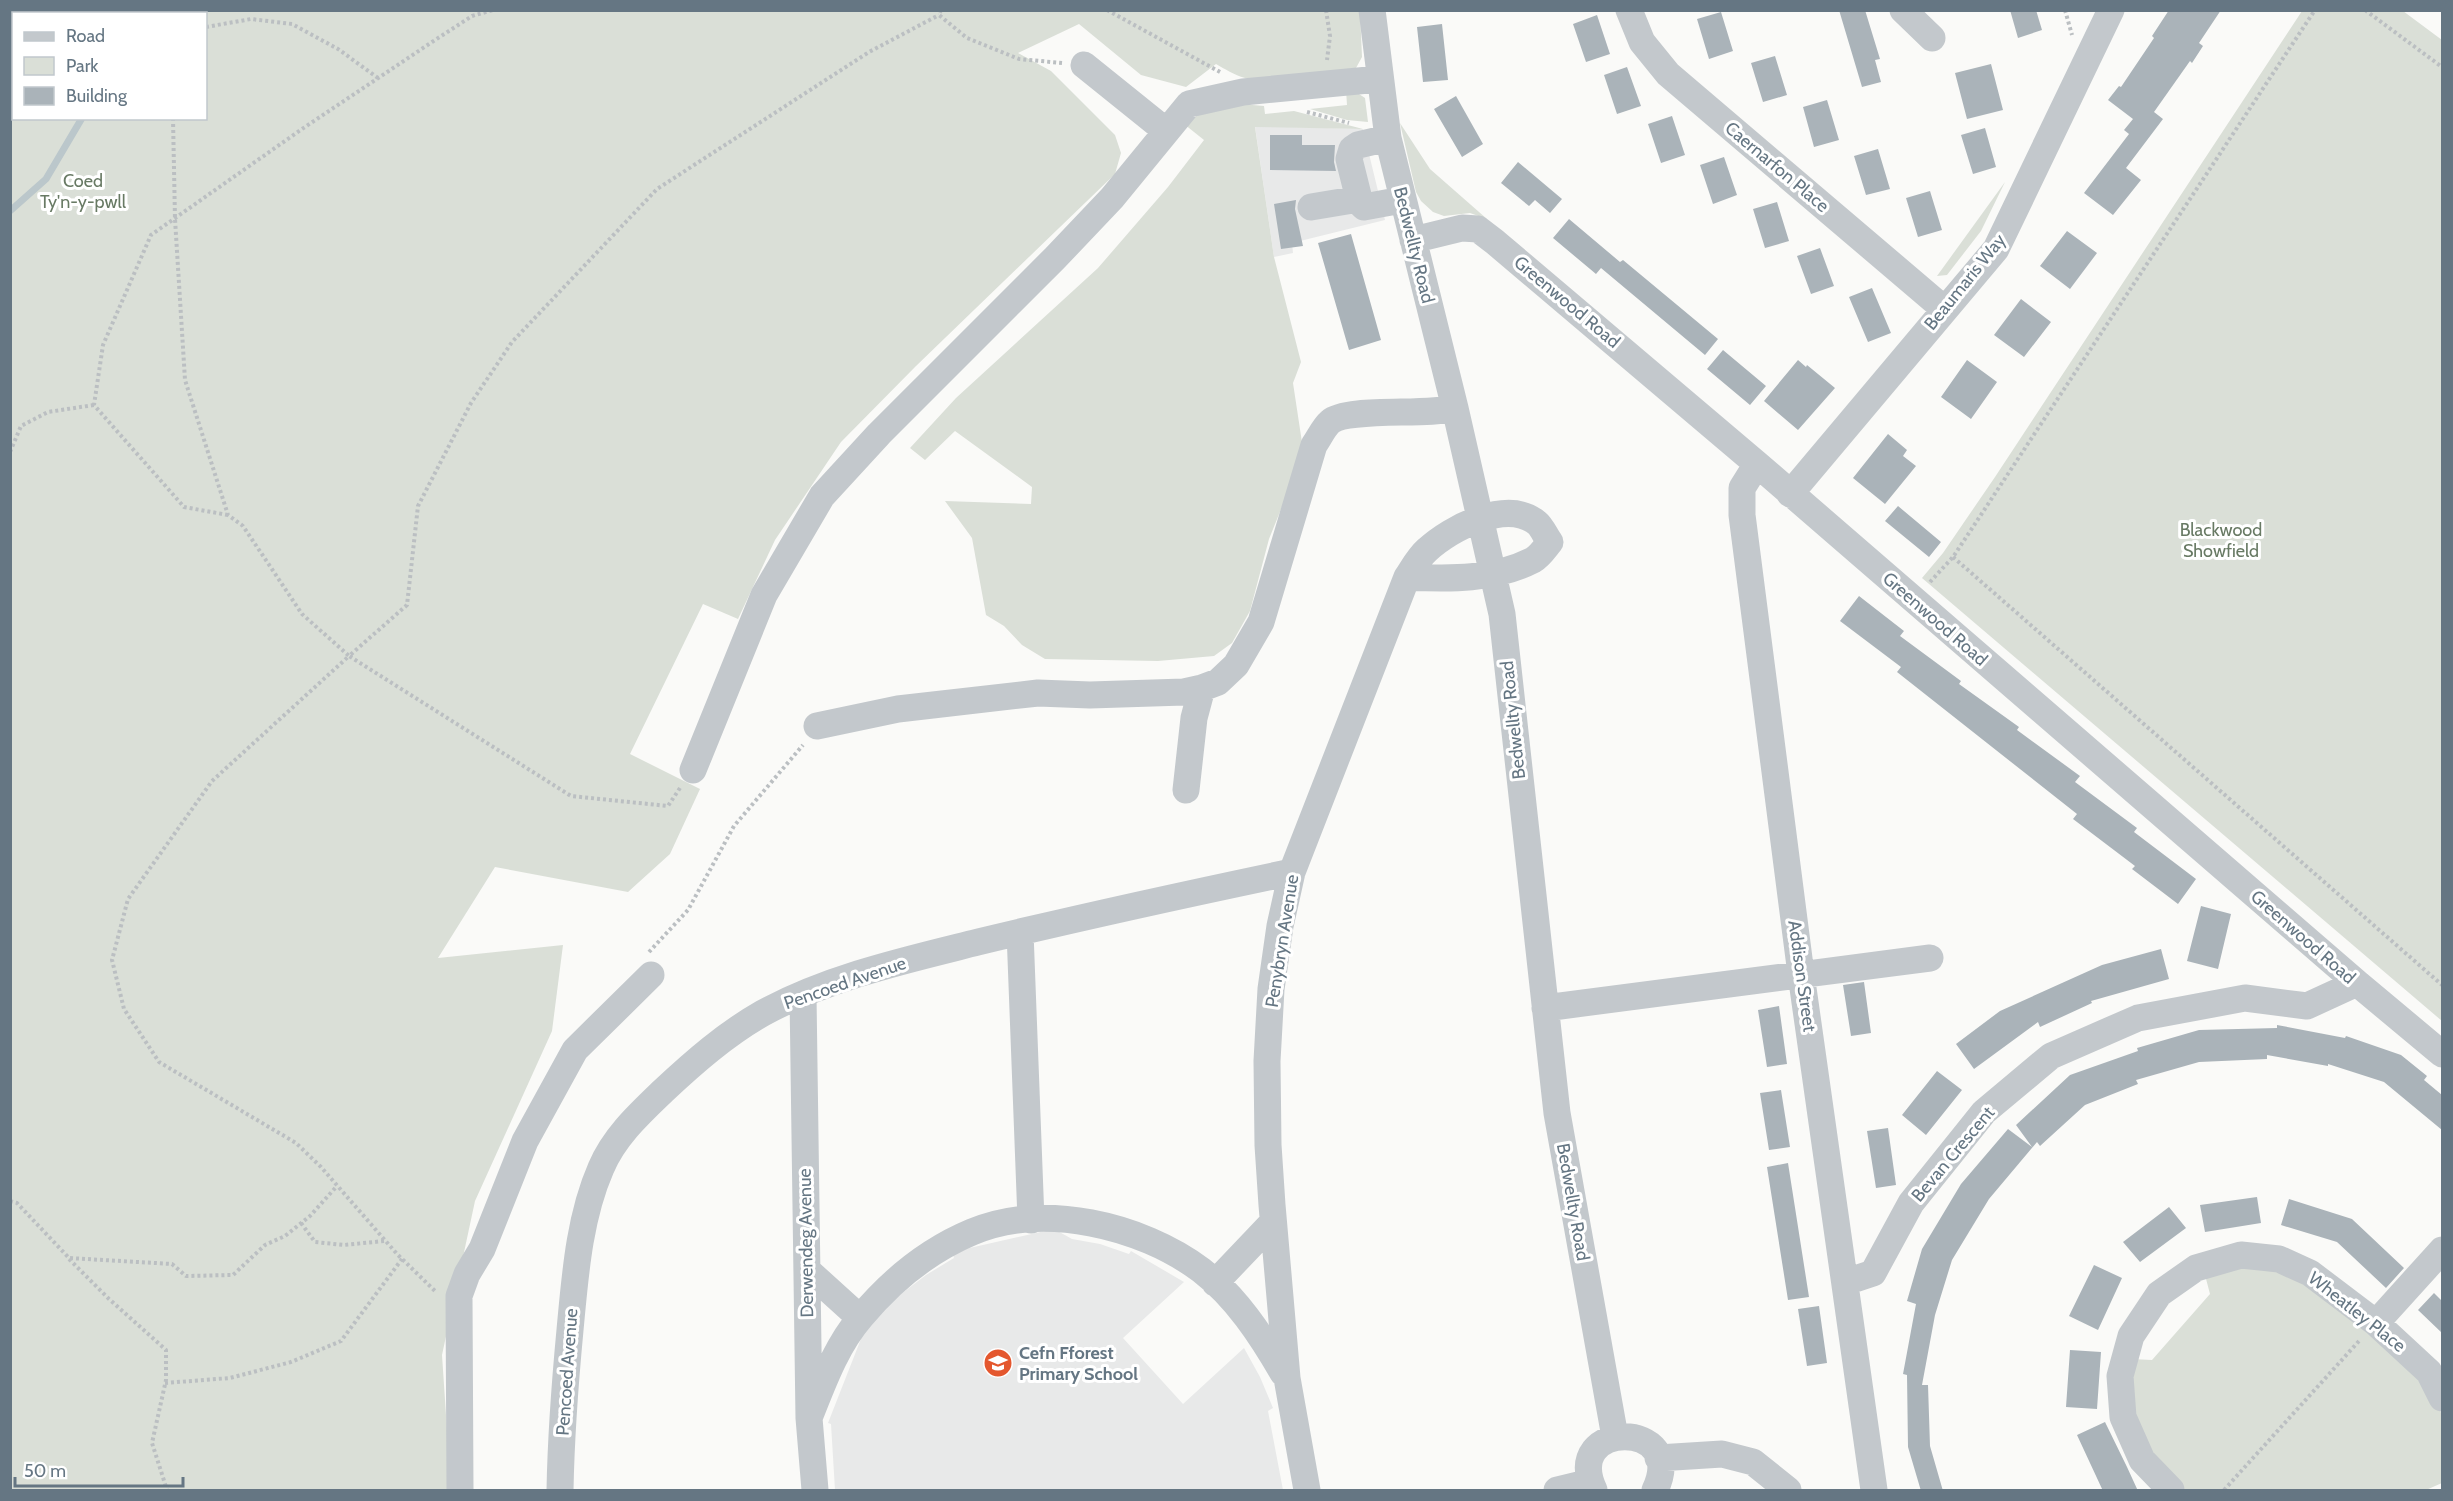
<svg xmlns="http://www.w3.org/2000/svg" width="2453" height="1501" font-family="Cabin,sans-serif">
<style>
.built{fill:#e8e9e9}
.green{fill:#dadfd7;fill-rule:evenodd}
.lines{fill:none;stroke-linecap:round;stroke-linejoin:round}
.stream{stroke:#bbc7cb;stroke-width:7}
.building{fill:#aab3b9}
.path{stroke:#bbbfc2;stroke-width:4;stroke-dasharray:3 3;stroke-linecap:butt}
.minor{stroke:#c3c8cc;stroke-width:27}
.labels{text-anchor:middle;stroke-width:6;stroke-linejoin:round;paint-order:stroke}
.street-label{font-size:18px;fill:#657683;stroke:#fff}
.park-label{font-size:18px;fill:#687a64;stroke:#fff}
.poi-label{font-size:18px;font-weight:bold;fill:#657683;stroke:#fff;text-anchor:start}
</style>
<rect width="100%" height="100%" fill="#fafaf8"/>
<path class="built" d="M1255 126 1363 129 1385 220 1292 243 1293 253 1274 257Z
M1054 1229 1072 1239 1100 1244 1129 1254 1131 1251 1184 1282 1123 1338 1183 1404 1244 1348 1260 1377 1273 1408 1268 1411 1283 1490H835L831 1424 828 1423 866 1326 884 1307 926 1275 954 1258 952 1252Z"/>
<path class="green" d="M10 11H1360L1362 57 1356 68C1321 73 1280 85 1245 78 1234 75 1225 69 1216 64L1186 87 1141 75 1079 24 1018 53 1051 71 1115 135 1121 153 1115 174 916 366 841 442 775 540 738 619 703 604 630 754 700 789 670 854 628 892 495 867 438 958 563 945 552 1031 475 1201 442 1355 451 1490H11ZM14 14H206V118H14Z
M2302 11H2403L2442 40V1021L1922 578 1943 553 1995 477Z
M1346 90 1356 92 1365 98 1368 122 1347 120 1310 109 1347 105Z
M1229 103 1264 106 1265 114 1294 111 1363 129 1255 127 1274 257 1301 362 1293 383 1303 449 1290 487 1269 539 1250 611 1232 643 1214 656 1158 661 1045 659 1022 645 1004 626 986 615 972 538 945 501 1031 504 1032 487 955 431 925 460 910 448 956 398 1098 268 1168 187 1204 140 1184 124 1215 104Z
M1400 123 1430 169 1487 219 1470 213 1444 216 1433 212 1421 201 1416 192Z
M2005 182 1981 231 1947 275 1937 276Z
M2240 1264C2253 1265 2269 1264 2281 1267 2310 1276 2424 1375 2437 1401 2448 1425 2442 1457 2442 1483L2426 1490H2184L2146 1455 2134 1426 2132 1359 2152 1360 2210 1294 2205 1275Z"/>
<g class="lines">
<path class="stream" d="M188 14 194 10
M10 211 46 179 82 118"/>
</g>
<path class="building" d="M1839 10H1865L1880 59 1875 60 1881 82 1862 87Z
M2010 10H2036L2042 30 2018 38Z
M2169 10H2221L2199 43 2203 46 2192 63 2190 61 2154 112 2163 119 2126 168 2141 180 2113 215 2084 193 2129 134 2124 130 2133 119 2108 100 2119 86 2121 87 2154 38 2152 36Z
M1721 12 1733 51 1709 59 1697 19Z
M1597 15 1610 54 1586 62 1573 24Z
M1442 24 1448 80 1423 82 1417 27Z
M1775 56 1787 95 1763 102 1751 63Z
M1991 64 2003 110 1967 119 1955 73Z
M1627 67 1641 106 1617 114 1604 75Z
M1456 96 1483 144 1462 157 1434 109Z
M1827 100 1839 140 1814 147 1803 107Z
M1672 116 1685 155 1661 163 1648 124Z
M1985 128 1996 167 1973 174 1961 135Z
M1270 135H1302V145H1335L1334 162 1336 171 1270 170Z
M1878 149 1890 189 1866 195 1854 156Z
M1724 157 1737 195 1713 204 1700 165Z
M1518 162 1562 199 1550 213 1535 200 1529 206 1501 183Z
M1930 191 1942 230 1918 237 1906 198Z
M1296 200 1295 209 1303 246 1281 249 1274 204Z
M1777 202 1789 241 1765 248 1753 209Z
M1569 219 1620 262 1623 260 1718 339 1705 355 1601 268 1596 274 1553 238Z
M2067 231 2097 253 2070 289 2040 266Z
M1351 234 1381 340 1349 350 1318 243Z
M1820 248 1834 286 1811 294 1797 256Z
M1872 288 1891 333 1868 342 1849 297Z
M2021 299 2051 322 2024 357 1994 335Z
M1723 350 1766 386 1750 405 1707 369Z
M1798 360 1806 367 1807 365 1835 388 1798 430 1764 401Z
M1967 360 1997 382 1971 419 1941 397Z
M1888 434 1907 450 1903 456 1916 466 1885 504 1853 478Z
M1898 506 1941 542 1929 557 1885 521Z
M1859 596 1904 631 1900 636 1961 681 1959 684 2019 727 2017 730 2080 776 2075 782 2137 828 2134 832 2196 879 2178 904 2132 869 2135 866 2073 819 2077 814 1897 672 1901 667 1840 621Z
M2201 906 2231 914 2218 969 2187 961Z
M2161 949 2169 979 2091 1001 2092 1003 2040 1027 2038 1022 1974 1069 1956 1044 2000 1011 2102 965Z
M1864 982 1871 1033 1851 1036 1843 985Z
M1779 1006 1787 1064 1767 1067 1758 1010Z
M2277 1025 2345 1038 2346 1036 2401 1055 2427 1076 2424 1080 2442 1095V1130L2384 1082 2328 1064V1066L2267 1055V1059L2199 1062 2136 1080 2138 1084 2085 1105 2040 1146 2037 1142 1989 1199 1952 1260 1935 1315 1922 1385H1928L1930 1446 1943 1491H1921L1908 1447 1907 1375 1903 1374 1916 1304 1907 1301 1922 1249 1961 1184 2008 1129 2032 1147 2016 1125 2070 1075 2138 1051 2137 1048 2199 1030 2277 1028Z
M1937 1071 1962 1090 1926 1135 1902 1115Z
M1781 1090 1790 1147 1769 1150 1760 1093Z
M1888 1128 1896 1185 1876 1188 1867 1131Z
M1788 1163 1809 1297 1788 1300 1767 1167Z
M2257 1197 2261 1223 2205 1232 2200 1205Z
M2289 1199 2352 1219 2404 1268 2386 1288 2337 1242 2281 1225Z
M2169 1207 2186 1228 2140 1262 2123 1242Z
M2094 1265 2122 1278 2098 1330 2069 1316Z
M2434 1293 2442 1301V1333L2418 1310Z
M1819 1306 1827 1363 1807 1366 1798 1309Z
M2070 1350 2101 1352 2097 1409 2066 1407Z
M2105 1422 2127 1467 2138 1491H2103L2077 1435Z"/>
<g class="lines">
<path class="path" d="M179 10 180 14
M941 10 939 15 967 38 1019 59 1062 63
M1107 10 1220 72
M1326 10 1330 36 1327 60
M2065 10 2072 35
M2365 10 2442 67
M206 27 251 19 292 24 338 49 378 78
M1307 112 1349 123
M173 118 175 219 185 380 228 515 243 526 302 614 349 656 212 781 128 899 112 960 124 1009 159 1062 296 1143 321 1167 397 1254 435 1291
M10 452 21 426 48 412 94 405
M228 515 184 507 94 405 103 345 151 235 302 129 432 42 472 16 493 10
M1953 557 2442 985
M1930 582 1953 557 2315 10
M680 788 668 806 571 796 349 656 407 605 418 506 471 403 512 342 657 189 869 52 939 15
M649 952 688 910 734 826 803 745
M10 1201 17 1203 69 1258 172 1264 186 1276 233 1275 265 1245 285 1236 310 1216 337 1186
M301 1223 315 1242 344 1245 384 1241
M69 1259 109 1299 166 1350V1380L152 1443 167 1490
M165 1383 230 1378 291 1362 341 1341 402 1259
M2224 1490 2359 1341"/>
<path class="minor" d="M1372 10 1388 138 1455 408 1502 614 1557 1113 1615 1437
M1629 10 1642 42 1668 74 1944 309
M1903 10 1932 38
M1084 65 1166 131
M1388 138 1358 145 1352 149 1349 159 1360 203 1364 207 1402 200
M1311 207 1359 199
M1413 240 1462 228 1478 229 1495 242 1757 464 2357 983 2442 1054
M1757 464 1742 488V515L1801 974 1874 1490
M1790 494 1996 249 2111 10
M817 726 898 709 1038 693 1090 695 1184 692 1202 688
M693 770 764 595 822 496 879 434 1055 258 1112 198 1189 104 1243 92 1379 79
M1186 790 1194 718 1202 688 1218 682 1236 665 1261 622 1314 445C1319 438 1324 427 1330 422 1347 407 1427 416 1455 408
M1020 932 1031 1220
M803 995 809 1418 815 1490
M1545 1008 1930 958
M807 1270 860 1318
M1846 1282 1873 1273 1911 1203 1984 1112 2051 1056 2138 1018 2245 998 2307 1006 2357 983
M1215 1283 1273 1222
M2376 1323 2442 1250
M809 1418C823 1383 836 1346 861 1317 891 1281 929 1250 972 1232 1043 1202 1141 1225 1201 1270 1236 1297 1261 1335 1283 1373
M1658 1458 1722 1454 1753 1462 1788 1490
M460 1490 459 1296 467 1274 482 1249 525 1141 575 1050 651 975
M560 1490C561 1437 565 1383 570 1330 575 1277 579 1218 601 1168 614 1137 639 1114 663 1091 694 1062 726 1034 763 1013 829 977 906 960 978 942 1082 917 1187 894 1292 872
M1307 1490 1287 1378 1272 1205 1268 1145 1267 1061 1271 989 1280 926 1292 872 1407 577C1413 568 1419 557 1427 550 1451 528 1507 498 1537 523 1542 527 1546 537 1550 542 1545 548 1540 556 1533 560 1494 580 1450 579 1407 577
M1557 1490 1590 1482
M1594 1490C1561 1419 1689 1419 1655 1490
M2171 1490 2142 1460 2123 1417 2120 1376 2131 1336 2159 1294 2196 1268 2241 1255 2279 1259 2310 1273 2376 1323 2429 1372 2442 1398"/>
</g>
<defs>
<g id="school-disc" transform="scale(1.5)"><circle r="9.5" fill="#e4572e" stroke="#fff"/><path d="M0-5L7-2L0 1L-7-2ZM-4 1L0 2.5L4 1V4Q0 6-4 4Z" fill="#fff"/></g>
</defs>
<g fill-rule="evenodd">
<use href="#school-disc" x="998" y="1363"/>
</g>
<g class="labels">
<g class="street-label">
<text transform="translate(1777 167) rotate(40)" y="6">Caernarfon Place</text>
<text transform="translate(1414 245) rotate(76)" y="6">Bedwellty Road</text>
<text transform="translate(1965 282) rotate(-51)" y="6">Beaumaris Way</text>
<text transform="translate(1567 302) rotate(40)" y="6">Greenwood Road</text>
<text transform="translate(1935 619) rotate(41)" y="6">Greenwood Road</text>
<text transform="translate(1513 720) rotate(-96)" y="6">Bedwellty Road</text>
<text transform="translate(2303 937) rotate(41)" y="6">Greenwood Road</text>
<text transform="translate(1282 941) rotate(-81)" y="6">Penybryn Avenue</text>
<text transform="translate(1802 976) rotate(82)" y="6">Addison Street</text>
<text transform="translate(845 983) rotate(-19)" y="6">Pencoed Avenue</text>
<text transform="translate(1953 1154) rotate(-50)" y="6">Bevan Crescent</text>
<text transform="translate(1573 1202) rotate(80)" y="6">Bedwellty Road</text>
<text transform="translate(806 1243) rotate(-91)" y="6">Derwendeg Avenue</text>
<text transform="translate(2357 1312) rotate(38)" y="6">Wheatley Place</text>
<text transform="translate(567 1372) rotate(-86)" y="6">Pencoed Avenue</text>
</g>
<g class="park-label">
<text x="83" y="187">Coed<tspan x="83" dy="21">Ty'n-y-pwll</tspan></text>
<text x="2221" y="536">Blackwood<tspan x="2221" dy="21">Showfield</tspan></text>
</g>
<g class="poi-label">
<text x="1019" y="1359">Cefn Fforest<tspan x="1019" dy="21">Primary School</tspan></text>
</g>
</g>
<rect width="2453" height="1501" fill="none" stroke="#657683" stroke-width="24"/>
<rect x="12" y="12" width="195" height="108" fill="#ffffff" stroke="#c1c8cd" stroke-width="1.5"/>
<rect x="24" y="32" width="30" height="9" fill="#c3c8cc" stroke="#c1c8cd" stroke-width="1.5"/>
<text x="66" y="42" font-size="18" fill="#657683">Road</text>
<rect x="24" y="57" width="30" height="18" fill="#dadfd7" stroke="#c1c8cd" stroke-width="1.5"/>
<text x="66" y="72" font-size="18" fill="#657683">Park</text>
<rect x="24" y="87" width="30" height="18" fill="#aab3b9" stroke="#c1c8cd" stroke-width="1.5"/>
<text x="66" y="102" font-size="18" fill="#657683">Building</text>
<path d="M15 1477v9h168v-9" fill="none" stroke="#657683" stroke-width="3"/>
<text x="24" y="1477" font-size="18" fill="#657683" stroke="#ffffff" stroke-width="4.5" paint-order="stroke">50 m</text>
</svg>
